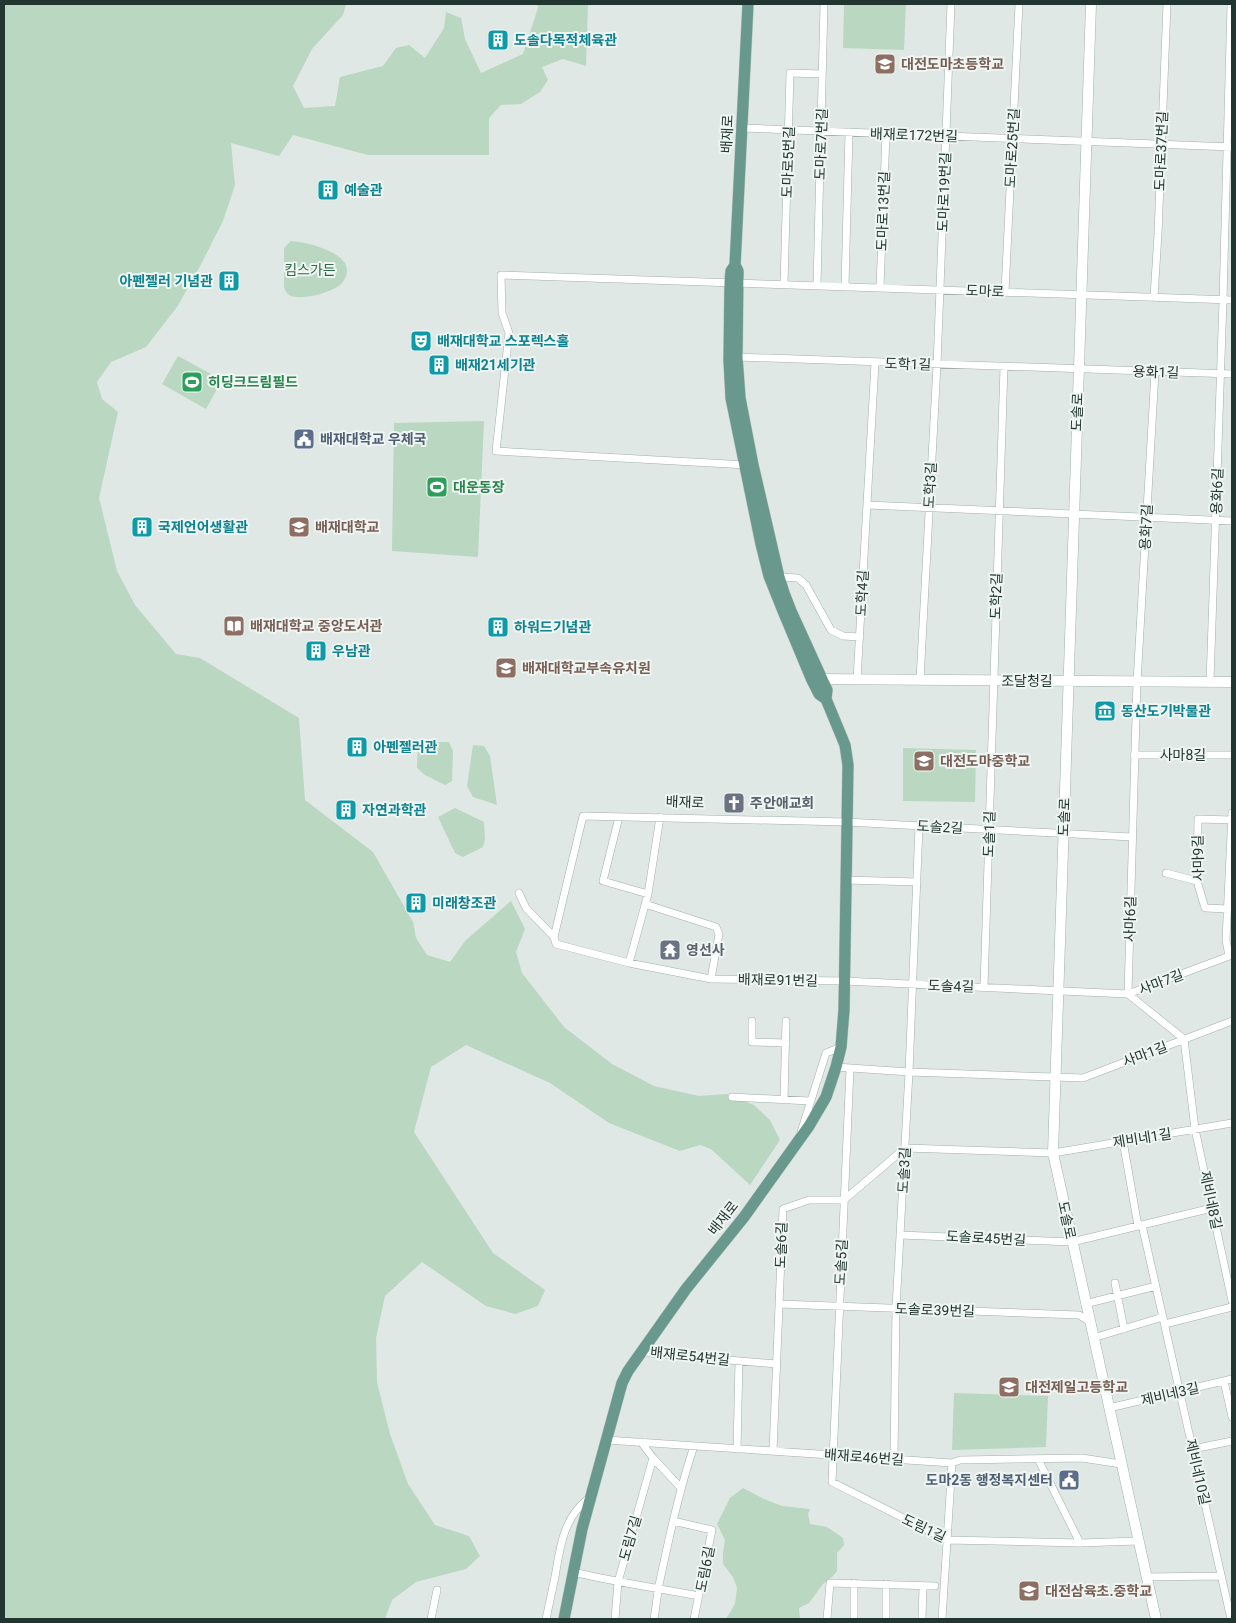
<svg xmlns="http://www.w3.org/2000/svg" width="1236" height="1623" font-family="Roboto,'Noto Sans KR',sans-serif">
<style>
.green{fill:#bad7c2}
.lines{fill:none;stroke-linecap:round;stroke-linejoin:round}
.street-casing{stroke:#a3afab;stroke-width:8}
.secondary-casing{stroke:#9fb3ac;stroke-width:11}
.primary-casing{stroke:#bdc3c1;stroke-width:12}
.street{stroke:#fff;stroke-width:7}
.secondary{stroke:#fff;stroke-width:10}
.primary{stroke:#68998c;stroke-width:11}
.labels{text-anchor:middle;stroke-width:4;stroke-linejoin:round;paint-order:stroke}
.culture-label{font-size:14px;font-weight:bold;fill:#0d838f;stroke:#eff5f2;text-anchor:start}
.education-label{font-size:14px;font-weight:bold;fill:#785e54;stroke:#eff5f2;text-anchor:start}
.street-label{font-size:14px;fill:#223631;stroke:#eff5f2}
.park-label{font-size:14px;fill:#316846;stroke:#eff5f2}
.leisure-label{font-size:14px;font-weight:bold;fill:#27864d;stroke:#eff5f2;text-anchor:start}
.service-label{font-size:14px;font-weight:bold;fill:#4e5e75;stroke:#eff5f2;text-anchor:start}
.worship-label{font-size:14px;font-weight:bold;fill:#5b616d;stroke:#eff5f2;text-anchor:start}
</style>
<rect width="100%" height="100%" fill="#dfe8e4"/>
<path class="green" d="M4 4H346L343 15 312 49 293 86 304 108 335 106 340 77 383 66 396 48 409 45 425 58 444 28 446 12 461 18 465 39 481 73 523 54 538 8 537 4H588L586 66 563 59 542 67 548 80 540 92 521 104 501 105 489 118V155H368L293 135 279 156 231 143 235 185 223 221 198 270 177 307 146 347 111 362 97 382 102 399 118 412 99 498 117 571 135 605 176 654 200 658 299 718 305 800 373 852 413 922 416 938 427 955 450 962 465 941 511 901 525 929 516 952 522 973 564 1027 612 1064 654 1086 699 1096 727 1094 754 1105 770 1120 780 1140 750 1185 711 1149 700 1145 680 1151 609 1123 550 1083 466 1045 431 1067 414 1132 493 1253 545 1290 538 1306 515 1314 486 1306 422 1262 385 1296 376 1338 377 1382 390 1434 408 1484 435 1525 469 1536 480 1556 466 1569 416 1582 392 1600 385 1619H4Z
M844 4H906L904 50 843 48Z
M291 241C308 242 364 255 342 283 333 293 303 300 291 296 287 294 285 291 284 287V248Z
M178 356 222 380 206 409 162 384Z
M484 421 478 557 392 551 394 423Z
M418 742H449L453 751 452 781 445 785 425 775 417 768Z
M473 745 484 746 490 756 497 805 473 797 467 786Z
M903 748 976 750 975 802 903 801Z
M455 808 484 822 485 839 483 847 463 857 455 853 438 817Z
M954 1393 1048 1396 1046 1447 952 1450Z
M743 1488 764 1499 782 1506 810 1509 808 1514 810 1524 827 1527 843 1538 844 1545 837 1553V1571L832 1577 823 1584 809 1603 799 1608 800 1619H726L735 1604 737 1588 733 1577 723 1564V1553L725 1540 717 1524 730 1498Z"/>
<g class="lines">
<g class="street-casing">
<path id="street" d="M742 128 1232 147
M784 284 790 73 822 74
M817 285 824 4
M845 286 849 132
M880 287 886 134
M1005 292 1019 4
M1154 297 1158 234 1167 4
M737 357 1232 374
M1155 372 1137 682 1128 994 1184 1039 1195 1129 1232 1301
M747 465 496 451 509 333 502 313 501 275 1232 300
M867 505 1232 521
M779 577 798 578 806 585 831 630 843 636 860 637
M857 680 875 363
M920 680 937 365 951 4
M1210 682 1223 300 1231 4
M1134 755H1232
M619 817 603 881 648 894
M1166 873 1197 881
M845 880 917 882
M519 893 526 908 554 937 556 944 629 963 711 979 844 981 1128 994 1232 955
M645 904 716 927 719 934 711 979
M1228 909 1205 908 1197 881 1198 819 1232 820
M554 937 583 816 846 822 1132 837
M1229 956 1226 940 1232 813
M629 963 648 894 660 817
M984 987 1004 367
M752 1021V1042L786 1043
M836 1067 909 1072 1083 1078 1232 1021
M850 1069 832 1482 947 1540 1080 1543 1138 1541
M732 1097 810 1101
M784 1100 786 1021
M801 1132 826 1053 841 1047
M1123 1141 1138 1226
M1142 1225 1231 1619 1232 1618
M900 1235 1072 1242 1212 1208
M1115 1283 1124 1329
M779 1304 1079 1315 1089 1321
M1085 1304 1156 1286
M1165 1324 1232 1307
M1093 1338 1163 1317
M642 1351 656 1354 776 1364
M1224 1381 1232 1417
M1109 1408 1232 1379
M606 1440 952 1463 960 1460 1082 1458 1121 1464
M641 1442 653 1458 681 1488
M737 1449 739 1361
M1193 1449 1232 1441
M773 1451 783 1209 809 1200H844L905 1148 1053 1153 1232 1123
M894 1459 896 1308 909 1072 919 826
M1038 1459 1080 1543
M673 1521 712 1530 694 1619
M573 1572C615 1582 657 1588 699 1596
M1146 1577 1221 1576
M886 1584V1619
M431 1619 437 1590
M546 1619C549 1605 552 1591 555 1577 560 1547 563 1518 589 1498
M615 1619 618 1582 653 1458
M654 1619C656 1608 657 1596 659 1585 669 1538 679 1491 694 1446
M827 1619 830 1583 935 1586
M854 1619V1583
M922 1619 923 1586
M942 1619 952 1463"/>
</g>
<g class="secondary-casing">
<path id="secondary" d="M1091 4 1053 1153 1156 1619
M816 679 1232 682"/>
</g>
<g class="primary-casing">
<path id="primary" d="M748 4 735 265 738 271 737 357 740 398 753 465 779 577 784 593 791 611 827 690 826 699
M564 1619 582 1529 622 1383 628 1371 686 1289 744 1217 809 1126 826 1097 836 1067 841 1047 844 1010 848 765 845 745 826 699 819 694 811 678 783 611 769 576 761 544 731 398 729 360 730 282 731 271 735 265"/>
</g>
<use href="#street" class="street"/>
<use href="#secondary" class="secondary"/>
<use href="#primary" class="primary"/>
</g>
<defs>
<g id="building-square" transform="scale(1.125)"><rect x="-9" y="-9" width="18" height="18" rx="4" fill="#0f9aa8" stroke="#eff5f2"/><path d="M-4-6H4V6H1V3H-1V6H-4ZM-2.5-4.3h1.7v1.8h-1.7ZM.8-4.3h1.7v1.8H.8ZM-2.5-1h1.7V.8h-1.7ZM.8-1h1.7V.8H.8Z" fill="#fff"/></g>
<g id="school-square" transform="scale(1.125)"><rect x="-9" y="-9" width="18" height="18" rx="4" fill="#8d6e63" stroke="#eff5f2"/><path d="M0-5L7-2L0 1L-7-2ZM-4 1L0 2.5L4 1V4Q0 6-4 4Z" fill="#fff"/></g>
<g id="theatre-square" transform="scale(1.125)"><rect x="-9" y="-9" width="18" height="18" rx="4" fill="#0f9aa8" stroke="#eff5f2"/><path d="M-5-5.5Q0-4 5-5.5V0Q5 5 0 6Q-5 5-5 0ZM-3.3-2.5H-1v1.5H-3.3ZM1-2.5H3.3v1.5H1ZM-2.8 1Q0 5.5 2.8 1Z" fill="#fff"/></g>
<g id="stadium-square" transform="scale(1.125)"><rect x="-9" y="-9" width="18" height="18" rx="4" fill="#2e9e5b" stroke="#eff5f2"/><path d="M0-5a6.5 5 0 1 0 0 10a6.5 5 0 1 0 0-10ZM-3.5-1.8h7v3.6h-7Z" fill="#fff"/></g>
<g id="civic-square" transform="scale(1.125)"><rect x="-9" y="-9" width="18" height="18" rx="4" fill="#5c6f8a" stroke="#eff5f2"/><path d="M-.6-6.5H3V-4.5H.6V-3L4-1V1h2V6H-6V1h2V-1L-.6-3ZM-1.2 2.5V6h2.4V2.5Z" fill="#fff"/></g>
<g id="university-square" transform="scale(1.125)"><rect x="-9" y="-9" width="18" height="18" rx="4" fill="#8d6e63" stroke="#eff5f2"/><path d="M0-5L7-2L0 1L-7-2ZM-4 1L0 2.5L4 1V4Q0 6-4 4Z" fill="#fff"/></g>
<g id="library-square" transform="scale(1.125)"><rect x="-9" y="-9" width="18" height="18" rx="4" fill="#8d6e63" stroke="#eff5f2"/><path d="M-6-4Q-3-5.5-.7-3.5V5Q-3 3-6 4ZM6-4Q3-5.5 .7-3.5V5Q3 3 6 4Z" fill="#fff"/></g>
<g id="museum-square" transform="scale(1.125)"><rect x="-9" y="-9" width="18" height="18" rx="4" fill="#0f9aa8" stroke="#eff5f2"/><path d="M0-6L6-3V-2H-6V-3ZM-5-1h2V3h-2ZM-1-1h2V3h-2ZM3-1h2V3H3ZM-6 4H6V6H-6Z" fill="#fff"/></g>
<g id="church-square" transform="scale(1.125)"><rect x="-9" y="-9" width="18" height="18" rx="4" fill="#6b7280" stroke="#eff5f2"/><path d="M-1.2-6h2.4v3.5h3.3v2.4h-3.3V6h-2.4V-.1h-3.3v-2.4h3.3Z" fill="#fff"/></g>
<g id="temple-square" transform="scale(1.125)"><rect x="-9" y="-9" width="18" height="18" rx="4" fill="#6b7280" stroke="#eff5f2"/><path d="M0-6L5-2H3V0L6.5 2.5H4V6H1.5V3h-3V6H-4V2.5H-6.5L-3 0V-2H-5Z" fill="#fff"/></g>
</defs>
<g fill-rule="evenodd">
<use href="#building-square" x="498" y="40"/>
<use href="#school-square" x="885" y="64"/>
<use href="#building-square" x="328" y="190"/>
<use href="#building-square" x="229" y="281"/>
<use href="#theatre-square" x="421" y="341"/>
<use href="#building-square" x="439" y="365"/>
<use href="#stadium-square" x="192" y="382"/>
<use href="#civic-square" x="304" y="439"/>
<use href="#stadium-square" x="437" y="487"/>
<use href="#building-square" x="142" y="527"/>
<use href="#university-square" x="299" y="527"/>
<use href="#library-square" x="234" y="626"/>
<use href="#building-square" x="498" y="627"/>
<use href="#building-square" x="316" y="651"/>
<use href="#school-square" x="506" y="668"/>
<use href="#museum-square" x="1105" y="711"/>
<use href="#building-square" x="357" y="747"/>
<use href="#school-square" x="924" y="761"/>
<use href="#church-square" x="734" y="803"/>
<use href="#building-square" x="346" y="810"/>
<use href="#building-square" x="416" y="903"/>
<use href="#temple-square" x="670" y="950"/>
<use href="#school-square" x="1009" y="1387"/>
<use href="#civic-square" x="1069" y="1480"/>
<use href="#school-square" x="1029" y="1591"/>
</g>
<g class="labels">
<g class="culture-label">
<text x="514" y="45">도솔다목적체육관</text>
<text x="344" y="195">예술관</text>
<text x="213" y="286" text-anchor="end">아펜젤러 기념관</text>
<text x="437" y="346">배재대학교 스포렉스홀</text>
<text x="455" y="370">배재21세기관</text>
<text x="158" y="532">국제언어생활관</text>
<text x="514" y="632">하워드기념관</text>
<text x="332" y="656">우남관</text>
<text x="1121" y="716">동산도기박물관</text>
<text x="373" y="752">아펜젤러관</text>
<text x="362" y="815">자연과학관</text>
<text x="432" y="908">미래창조관</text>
</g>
<g class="education-label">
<text x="901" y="69">대전도마초등학교</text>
<text x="315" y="532">배재대학교</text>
<text x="250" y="631">배재대학교 중앙도서관</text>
<text x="522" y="673">배재대학교부속유치원</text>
<text x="940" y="766">대전도마중학교</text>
<text x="1025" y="1392">대전제일고등학교</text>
<text x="1045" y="1596">대전삼육초.중학교</text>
</g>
<g class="street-label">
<text transform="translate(727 134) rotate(-87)" y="5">배재로</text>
<text transform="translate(914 135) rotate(2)" y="5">배재로172번길</text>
<text transform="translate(821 144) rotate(-88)" y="5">도마로7번길</text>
<text transform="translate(1012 148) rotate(-87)" y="5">도마로25번길</text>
<text transform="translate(1161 151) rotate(-88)" y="5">도마로37번길</text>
<text transform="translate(788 162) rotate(-88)" y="5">도마로5번길</text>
<text transform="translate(944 192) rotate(-88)" y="5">도마로19번길</text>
<text transform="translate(883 211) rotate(-88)" y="5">도마로13번길</text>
<text transform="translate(985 291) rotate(2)" y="5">도마로</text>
<text transform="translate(908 364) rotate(2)" y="5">도학1길</text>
<text transform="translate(1156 372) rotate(2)" y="5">용화1길</text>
<text transform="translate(1077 412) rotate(-88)" y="5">도솔로</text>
<text transform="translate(930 485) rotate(-87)" y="5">도학3길</text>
<text transform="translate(1217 491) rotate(-88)" y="5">용화6길</text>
<text transform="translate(1146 527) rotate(-87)" y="5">용화7길</text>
<text transform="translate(862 593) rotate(-87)" y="5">도학4길</text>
<text transform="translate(996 596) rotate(-88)" y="5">도학2길</text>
<text x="1027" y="686">조달청길</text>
<text x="1183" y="760">사마8길</text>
<text transform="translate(685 802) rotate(2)" y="5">배재로</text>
<text transform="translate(1064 817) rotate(-88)" y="5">도솔로</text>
<text transform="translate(940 827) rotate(3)" y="5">도솔2길</text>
<text transform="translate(989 834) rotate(-88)" y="5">도솔1길</text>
<text transform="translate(1198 858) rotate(-91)" y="5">사마9길</text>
<text transform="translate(1130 919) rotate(-89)" y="5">사마6길</text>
<text transform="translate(778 980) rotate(1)" y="5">배재로91번길</text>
<text transform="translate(1161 982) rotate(-21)" y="5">사마7길</text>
<text transform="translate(951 986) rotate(2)" y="5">도솔4길</text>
<text transform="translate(1145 1054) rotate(-21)" y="5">사마1길</text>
<text transform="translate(1142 1138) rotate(-9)" y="5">제비네1길</text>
<text transform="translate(904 1170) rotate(-87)" y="5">도솔3길</text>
<text transform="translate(1211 1200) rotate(78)" y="5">제비네8길</text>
<text transform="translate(723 1218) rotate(-52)" y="5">배재로</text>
<text transform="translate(1067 1220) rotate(78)" y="5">도솔로</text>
<text transform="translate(986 1238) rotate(3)" y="5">도솔로45번길</text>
<text transform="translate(781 1245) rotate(-88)" y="5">도솔6길</text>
<text transform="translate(841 1262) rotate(-87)" y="5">도솔5길</text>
<text transform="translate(935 1310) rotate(2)" y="5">도솔로39번길</text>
<text transform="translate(690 1356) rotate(6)" y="5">배재로54번길</text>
<text transform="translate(1170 1394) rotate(-13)" y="5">제비네3길</text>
<text transform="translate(864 1457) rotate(4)" y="5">배재로46번길</text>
<text transform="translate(1198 1472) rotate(77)" y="5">제비네10길</text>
<text transform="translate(924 1528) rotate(25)" y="5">도림1길</text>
<text transform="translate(630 1538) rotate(-74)" y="5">도림7길</text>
<text transform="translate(705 1569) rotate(-79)" y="5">도림6길</text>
</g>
<g class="park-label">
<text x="310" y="275">킴스가든</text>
</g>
<g class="leisure-label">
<text x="208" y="387">히딩크드림필드</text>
<text x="453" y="492">대운동장</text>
</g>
<g class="service-label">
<text x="320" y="444">배재대학교 우체국</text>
<text x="1053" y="1485" text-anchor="end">도마2동 행정복지센터</text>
</g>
<g class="worship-label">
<text x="750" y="808">주안애교회</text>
<text x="686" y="955">영선사</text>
</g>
</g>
<rect width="1236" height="1623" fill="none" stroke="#223631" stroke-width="10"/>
</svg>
